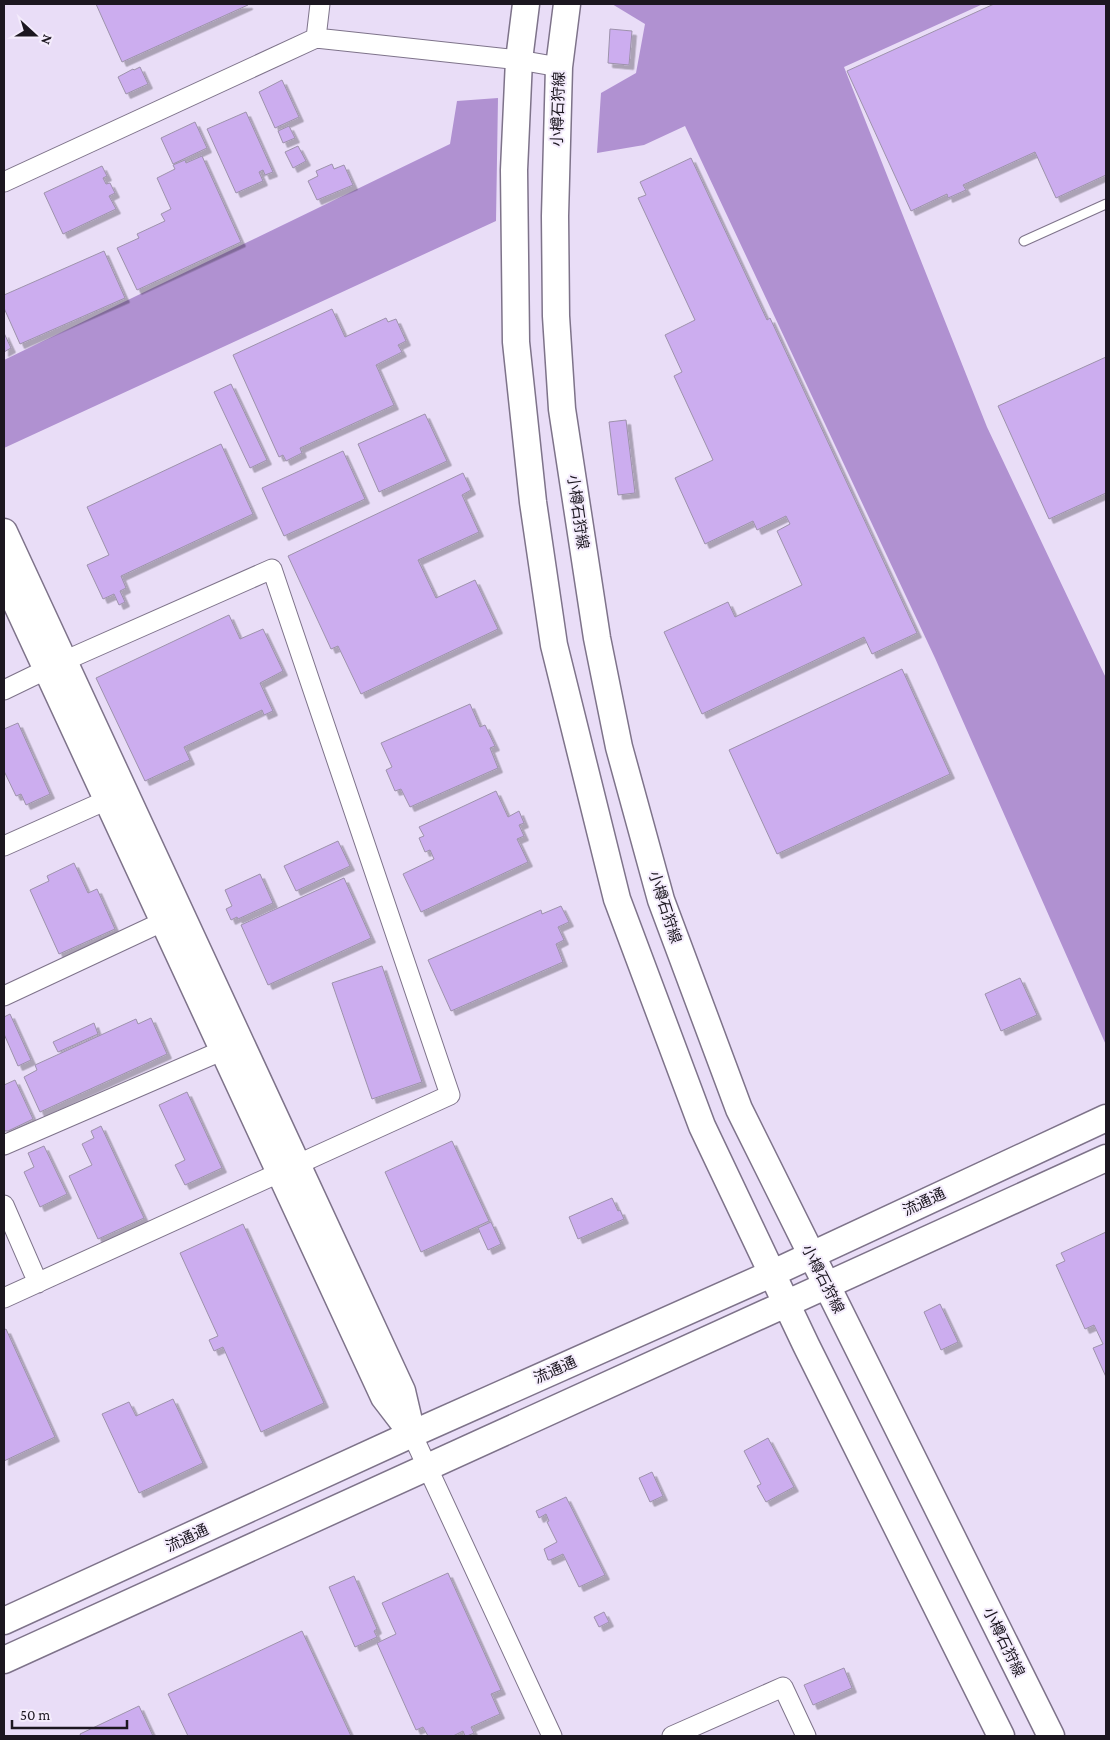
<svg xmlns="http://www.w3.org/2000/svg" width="1110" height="1740" font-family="'Crimson Pro','Noto Sans JP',serif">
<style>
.forest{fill:#b091d1}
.building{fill:#ccadef;stroke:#9d92ab;filter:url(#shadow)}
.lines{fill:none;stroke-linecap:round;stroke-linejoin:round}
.lane-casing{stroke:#7e738a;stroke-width:11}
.street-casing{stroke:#7e738a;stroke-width:21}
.secondary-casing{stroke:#7e738a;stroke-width:29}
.lane{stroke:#fff;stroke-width:9}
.street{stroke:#fff;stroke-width:19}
.secondary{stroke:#fff;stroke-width:26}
.labels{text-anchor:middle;stroke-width:4;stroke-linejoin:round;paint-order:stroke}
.street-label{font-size:15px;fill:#1c1720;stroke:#f4ecfc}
</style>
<defs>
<filter id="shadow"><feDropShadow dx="4.5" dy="4.5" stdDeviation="0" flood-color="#0004"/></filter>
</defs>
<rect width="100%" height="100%" fill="#e9ddf7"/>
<path class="forest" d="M612 4H983L844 67 987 427 1106 678V1045L935 658 685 126 644 145 597 153 601 93 636 73 645 24Z
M498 98 496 221 4 448V360L450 144 457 101Z"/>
<path class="building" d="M96 4H248V5L122 62Z
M994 4H1106V175L1056 198 1035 152 963 185 966 190 948 198 947 194 911 211 847 71Z
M610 29 632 31 629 65 608 63Z
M140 67 148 84 126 94 118 77 133 69 134 70Z
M282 80 299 117 275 128 259 92Z
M246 112 273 172 265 175 263 170 259 172 263 181 236 193 207 129Z
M195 122 207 148 173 164 161 138Z
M289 126 295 138 283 143 278 131Z
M298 146 306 161 293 168 285 152Z
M202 156 241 242 137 290 117 248 139 238 137 234 165 221 161 214 171 209 157 178 175 169 173 165 185 160 186 163Z
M691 158 767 320 770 318 917 633 872 654 864 637 702 714 664 632 728 602 735 617 802 585 777 531 790 524 786 516 757 530 753 521 705 544 675 478 713 460 674 376 682 372 665 335 695 320 638 198 646 195 640 182Z
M332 164 334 169 344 165 353 185 317 200 308 181 318 176 316 171Z
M102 166 107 176 103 178 106 184 110 183 115 193 109 196 116 209 63 234 44 193Z
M104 251 125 298 20 344 4 308V295Z
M332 309 345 337 386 318 388 322 396 319 406 341 398 345 402 352 376 365 394 405 300 448 302 453 286 461 283 455 279 457 233 355Z
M4 333 11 348 4 352Z
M1106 357V493L1049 519 998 406Z
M231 384 267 460 250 468 214 392Z
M425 414 447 461 379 492 358 444Z
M626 420 635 493 618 495 609 422Z
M221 444 253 514 121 576 126 588 120 591 125 602 119 605 114 594 103 599 87 565 109 555 87 507Z
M343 451 365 499 284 536 262 488Z
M463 473 471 490 462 495 479 532 418 560 436 598 475 580 498 629 361 694 338 646 331 649 288 556Z
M229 615 240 639 263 629 283 671 260 683 273 711 264 715 262 710 184 747 190 760 145 781 96 678Z
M902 669 950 774 777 854 729 750Z
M470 704 480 727 485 725 495 746 490 748 498 768 410 807 401 789 395 791 386 770 392 767 381 743Z
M18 723 50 794 26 805 21 794 16 796 4 771V729Z
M496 791 508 817 519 811 524 823 519 825 524 836 517 839 528 862 421 912 403 874 434 859 430 850 425 852 419 838 424 836 419 827Z
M338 841 350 866 296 891 284 866Z
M74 863 88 893 97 889 115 929 59 954 30 890 49 881 47 876Z
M260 874 273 903 238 919 237 917 231 920 226 909 232 906 225 890Z
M344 878 371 938 268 985 241 925Z
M561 906 569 922 558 927 564 940 556 944 563 962 451 1011 428 960 541 910 542 914Z
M382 966 422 1082 372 1099 332 983Z
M1020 978 1037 1015 1001 1031 985 994Z
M10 1014 31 1060 18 1066 4 1034V1017Z
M151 1018 167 1054 40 1112 24 1077 37 1070 35 1065 136 1019 138 1024Z
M94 1023 98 1034 58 1052 53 1042Z
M15 1080 33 1119 8 1131H4V1085Z
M187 1092 222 1168 185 1185 175 1165 185 1160 159 1105Z
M101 1126 144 1218 98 1239 69 1176 92 1165 82 1144 94 1138 91 1131Z
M452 1141 489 1221 421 1252 385 1172Z
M44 1146 67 1194 40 1207 24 1172 34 1167 28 1153Z
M612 1198 618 1211 620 1210 624 1219 578 1239 569 1217Z
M491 1222 501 1244 488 1250 478 1228Z
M243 1224 324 1403 261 1432 223 1347 214 1351 209 1340 218 1336 180 1253Z
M1106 1232V1377L1093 1348 1103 1344 1094 1325 1085 1329 1056 1265 1065 1261 1061 1253Z
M940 1304 958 1342 941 1350 924 1312Z
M6 1329 55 1437 4 1461V1330Z
M173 1399 203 1463 139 1493 102 1414 129 1402 136 1416Z
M768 1438 794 1487 766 1502 757 1486 761 1484 744 1451Z
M652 1472 663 1496 650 1502 639 1478Z
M566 1497 605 1575 579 1587 563 1554 550 1560H548L544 1549 557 1542 547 1522 549 1521 546 1514 539 1518 536 1511Z
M448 1573 501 1690 491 1694 500 1714 471 1727 474 1733 467 1736H465L463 1731 453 1736H428L423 1727 416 1730 377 1643 396 1634 382 1603Z
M354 1576 377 1629 374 1631 377 1637 355 1647 329 1587Z
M604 1612 609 1622 599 1627 594 1617Z
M302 1631 351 1736H188L168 1694Z
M844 1668 852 1688 813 1705 804 1685Z
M139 1706 153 1736H81L80 1734Z"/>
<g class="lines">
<g class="lane-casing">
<path id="lane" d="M1024 241 1106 204"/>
</g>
<g class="street-casing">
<path id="street" d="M316 38 320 4
M4 182 316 38 519 60 559 67
M4 690 64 661 272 569 450 1095 4 1298
M4 846 107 800 118 793
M4 996 175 916
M4 1145 235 1045
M4 1205 38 1283
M412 1434 552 1736
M672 1736 783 1687 806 1736"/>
</g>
<g class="secondary-casing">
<path id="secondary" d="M526 4 519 60 514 170 516 342 533 502 554 645 617 899 702 1126 806 1345 1001 1736
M567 4 559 67 555 216 556 316 562 409 597 638 619 747 661 900 739 1109 1051 1736
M4 532 402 1391 412 1434
M4 577 384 1397 407 1427
M4 1621 412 1434 773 1273 1106 1118
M4 1660 1106 1158"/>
</g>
<use href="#lane" class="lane"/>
<use href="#street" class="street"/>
<use href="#secondary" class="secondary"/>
</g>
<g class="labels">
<g class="street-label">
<text transform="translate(558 109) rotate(-88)" y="5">小樽石狩線</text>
<text transform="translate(578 512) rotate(82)" y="5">小樽石狩線</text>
<text transform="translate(665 907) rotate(72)" y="5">小樽石狩線</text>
<text transform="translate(924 1202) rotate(-25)" y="5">流通通</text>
<text transform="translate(823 1279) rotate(63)" y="5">小樽石狩線</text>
<text transform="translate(555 1370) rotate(-24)" y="5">流通通</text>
<text transform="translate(187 1538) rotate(-25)" y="5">流通通</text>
<text transform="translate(1004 1642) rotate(64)" y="5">小樽石狩線</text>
</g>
</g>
<rect width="1110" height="1740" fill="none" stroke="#1c1720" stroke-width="10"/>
<g transform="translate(35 35) rotate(111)" stroke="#f4ecfc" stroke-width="4" paint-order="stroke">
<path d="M0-4L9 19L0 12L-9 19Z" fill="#1c1720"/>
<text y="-8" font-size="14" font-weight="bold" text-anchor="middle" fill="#1c1720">N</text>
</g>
<path d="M12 1720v8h115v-8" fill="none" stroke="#1c1720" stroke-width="2.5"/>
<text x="20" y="1720" font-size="15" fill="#1c1720" stroke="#f4ecfc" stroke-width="4" paint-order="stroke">50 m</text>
</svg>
